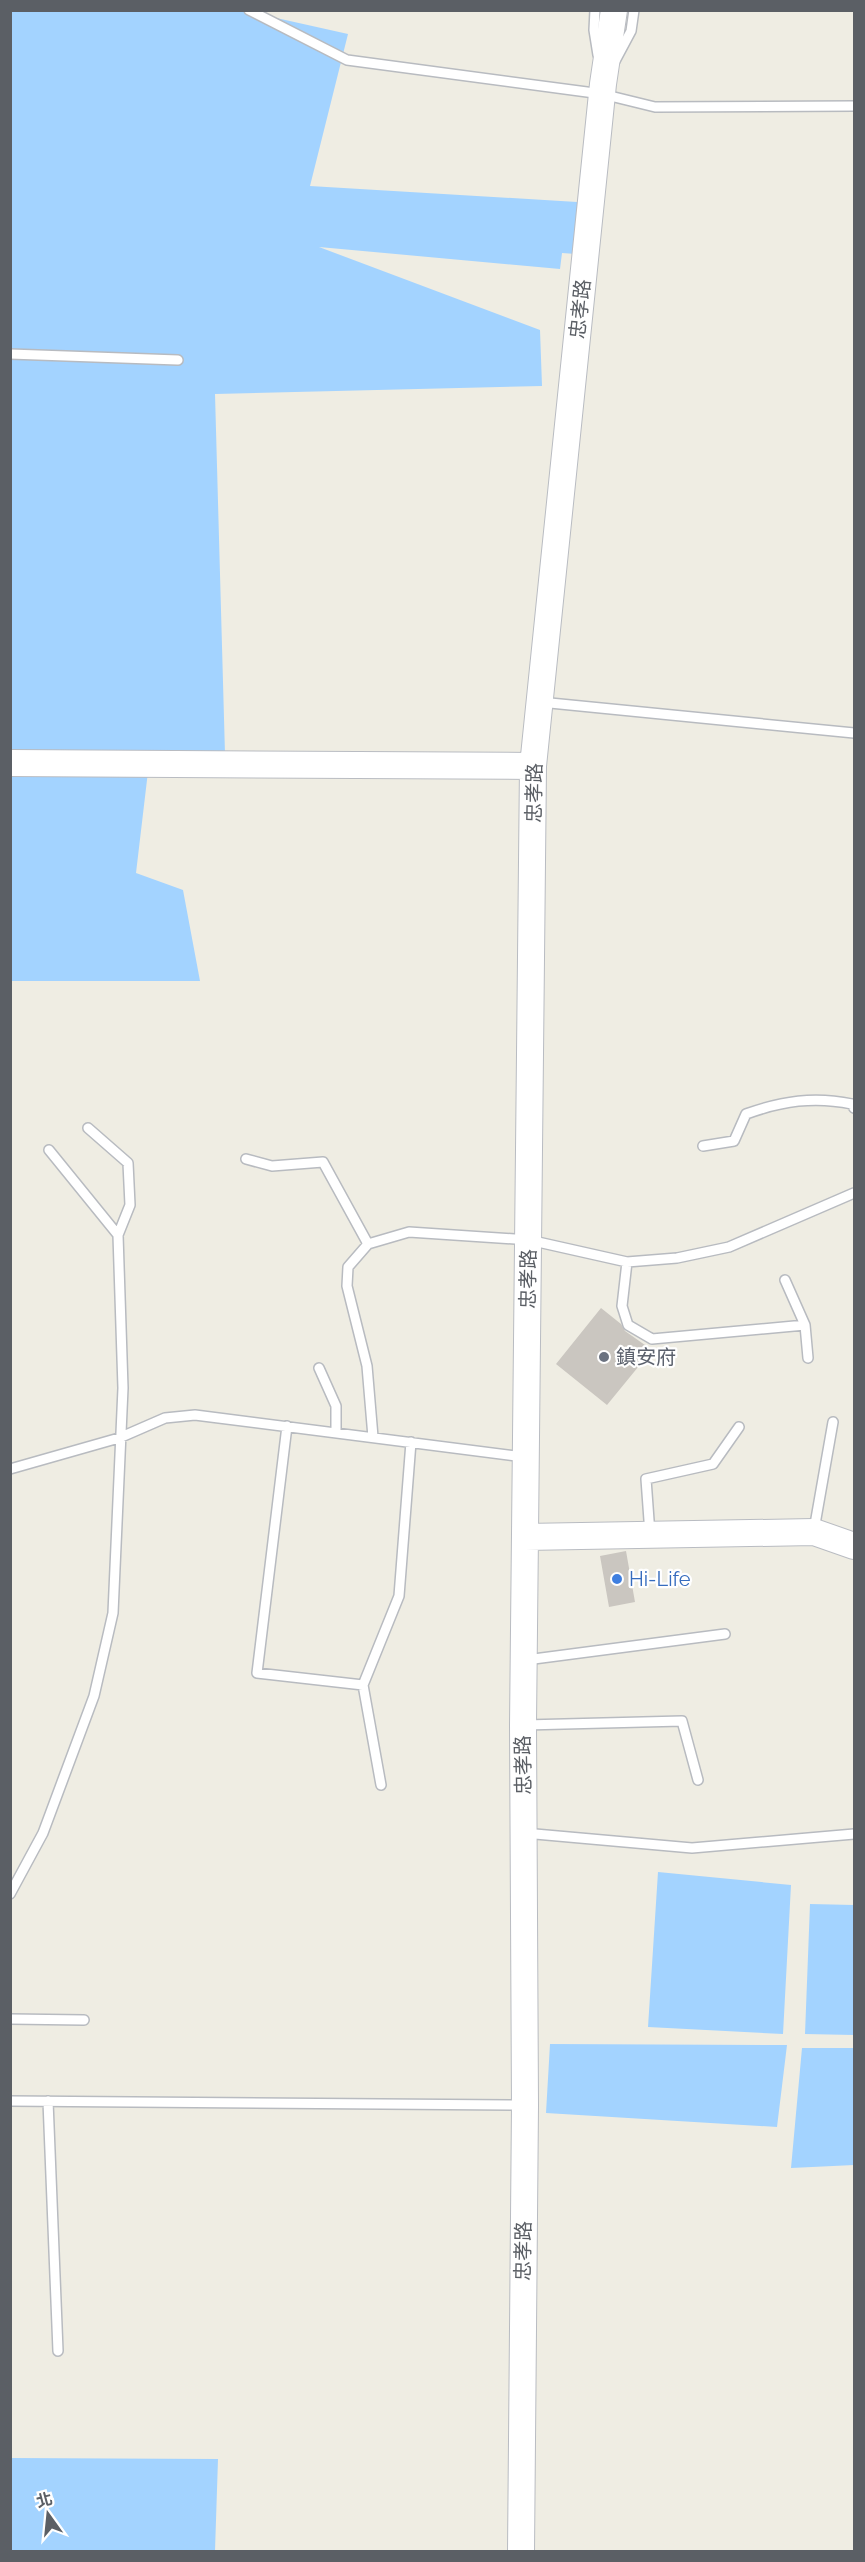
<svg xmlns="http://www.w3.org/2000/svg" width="865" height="2562" font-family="Raleway,'Noto Sans TC',sans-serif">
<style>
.water{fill:#a3d3ff}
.building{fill:#cac6c0}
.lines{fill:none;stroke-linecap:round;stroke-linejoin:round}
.lane-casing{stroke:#b8bbc0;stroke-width:12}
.secondary-casing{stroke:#b9bcc2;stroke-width:28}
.lane{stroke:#fff;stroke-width:9}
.secondary{stroke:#fff;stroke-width:26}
.worship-dot{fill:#6b7280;stroke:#fff;stroke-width:2}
.shop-dot{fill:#3f7fe0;stroke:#fff;stroke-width:2}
.labels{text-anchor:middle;stroke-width:4.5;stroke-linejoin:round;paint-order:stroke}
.street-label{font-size:20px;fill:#5b5f65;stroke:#fff}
.worship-label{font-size:20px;fill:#5b616d;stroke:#fff;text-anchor:start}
.shop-label{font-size:20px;fill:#366cbe;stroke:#fff;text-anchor:start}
</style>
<rect width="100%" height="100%" fill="#efede3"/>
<path class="water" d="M11 11H245L348 34 310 186 577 202 590 255 562 253 560 269 319 247 540 330 542 386 215 394 225 754 149 763 136 873 183 890 200 981H11Z
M658 1872 791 1885 783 2034 648 2027Z
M810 1904 854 1905V2035L805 2034Z
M550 2044 787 2045 777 2127 546 2113Z
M802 2048H854V2165L791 2168Z
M11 2458 218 2459 215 2551H11Z"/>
<path class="building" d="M601 1308 621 1324 625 1331 652 1350 607 1405 556 1364Z
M626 1551 635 1602 609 1607 600 1556Z"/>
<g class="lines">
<g class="lane-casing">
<path id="lane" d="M249 10 347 60 602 94 655 107 854 106
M595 10 594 30 598 55
M615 61 631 31 634 10
M10 354 178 360
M540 702 854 733
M703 1146 734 1141 746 1114C782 1101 814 1096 852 1104L854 1108
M49 1150 118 1235
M246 1159 272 1166 323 1162 368 1244
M627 1262 622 1306 628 1325 652 1339 805 1325
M785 1280 805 1325 808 1358
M319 1368 336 1406V1432
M287 1426 257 1673 363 1685 399 1596 411 1442
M373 1437 367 1366 347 1286 348 1267 368 1244 409 1232 529 1240 627 1262 677 1258 729 1247 854 1193
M10 1469 119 1438 165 1418 195 1415 524 1457
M814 1530 833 1422
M650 1534 646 1479 713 1464 739 1427
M526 1660 725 1634
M363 1685 381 1785
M525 1725 682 1721 698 1780
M524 1833 692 1848 854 1834
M10 1894 43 1833 94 1696 113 1613 123 1388 118 1235 130 1205 128 1163 88 1128
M10 2019 84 2020
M10 2101 524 2105
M48 2101 58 2351"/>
</g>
<g class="secondary-casing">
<path id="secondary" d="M10 763 533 766
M525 1537 814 1532 854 1546
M521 2552 525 2105 523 1725 533 766 603 84 614 10"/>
</g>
<use href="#lane" class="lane"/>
<use href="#secondary" class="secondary"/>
</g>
<circle class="worship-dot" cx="604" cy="1357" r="6"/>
<circle class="shop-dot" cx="617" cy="1579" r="6"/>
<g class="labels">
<g class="street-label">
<text transform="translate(580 309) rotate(-84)" y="7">忠孝路</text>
<text transform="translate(534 793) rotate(-89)" y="7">忠孝路</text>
<text transform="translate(528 1279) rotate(-89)" y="7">忠孝路</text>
<text transform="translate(523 1765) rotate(-91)" y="7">忠孝路</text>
<text transform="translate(523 2251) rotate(-89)" y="7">忠孝路</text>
</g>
<g class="worship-label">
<text x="616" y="1364">鎮安府</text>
</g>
<g class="shop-label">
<text x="629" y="1586">Hi-Life</text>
</g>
</g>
<rect width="865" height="2562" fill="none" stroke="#5b5f65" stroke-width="24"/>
<g transform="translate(48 2514) rotate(345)" stroke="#ffffff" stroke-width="4.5" paint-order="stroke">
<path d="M0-4.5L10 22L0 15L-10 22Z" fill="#5b5f65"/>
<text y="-9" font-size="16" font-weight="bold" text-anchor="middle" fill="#5b5f65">北</text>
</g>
</svg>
